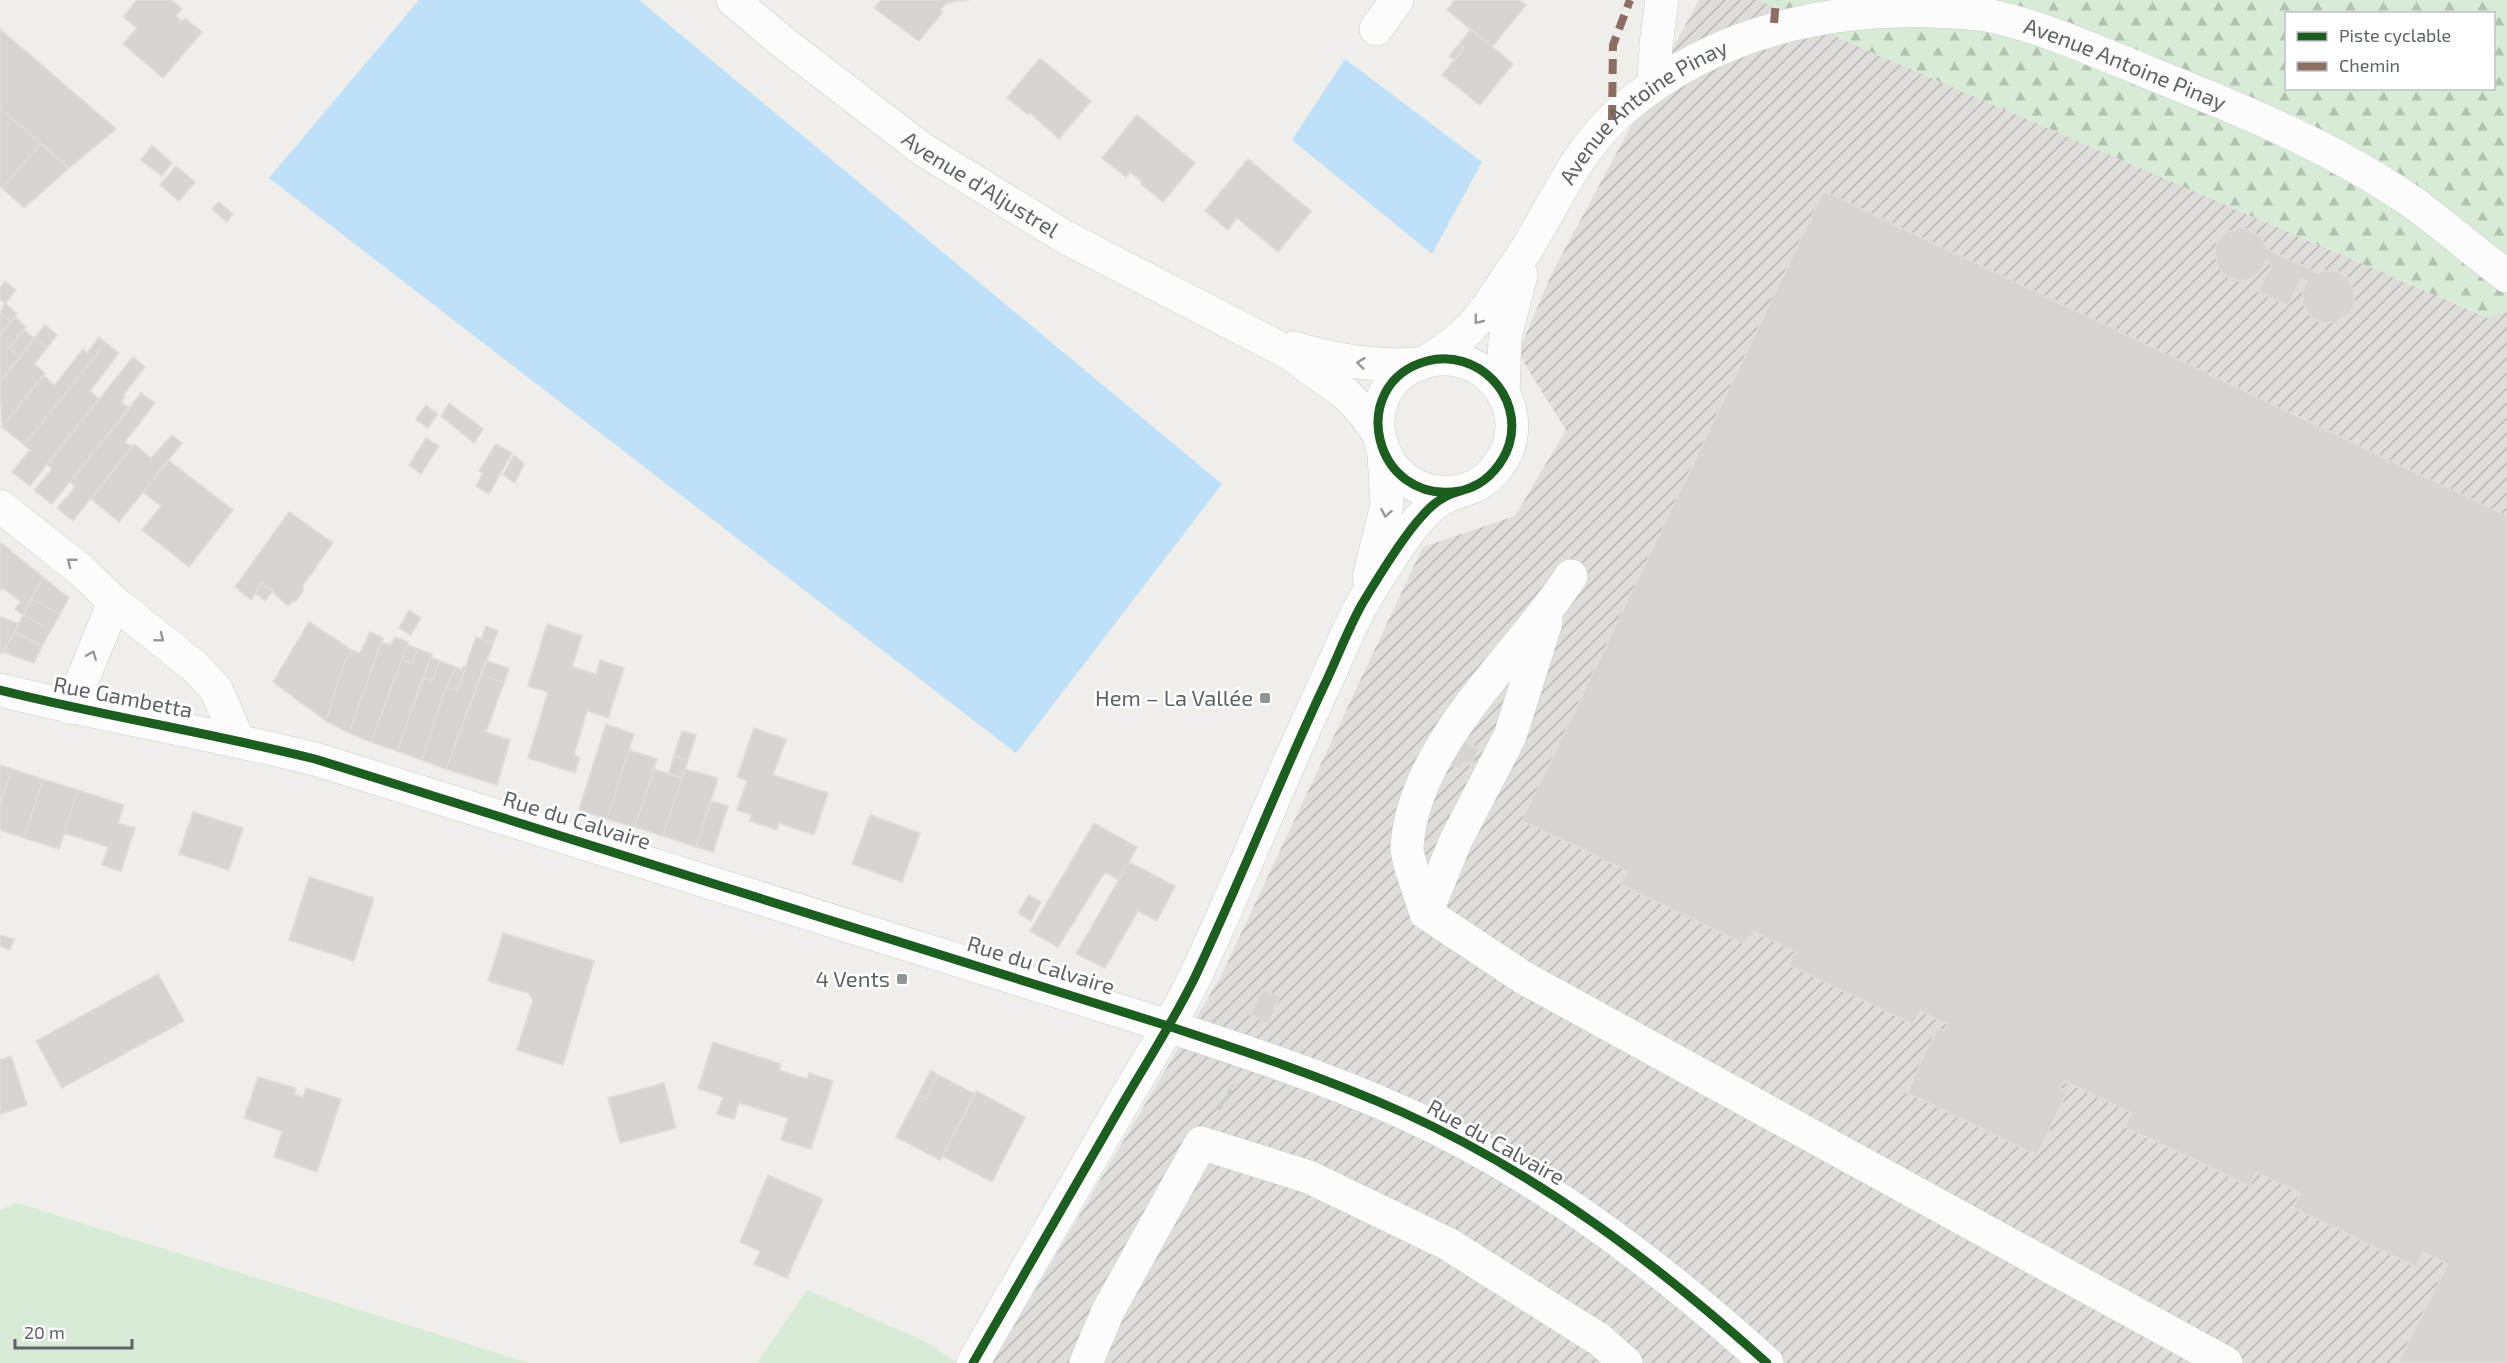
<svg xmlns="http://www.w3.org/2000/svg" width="2507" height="1363" font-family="'Exo 2',sans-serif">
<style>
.industrial{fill:url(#industrial-furrows)}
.grass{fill:#d8ebd6}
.forest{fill:url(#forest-firs);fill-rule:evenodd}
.water{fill:#bfe0f9}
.building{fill:#d6d5d3;stroke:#deddd9;stroke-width:1.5}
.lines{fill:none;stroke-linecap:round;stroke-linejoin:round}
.minor-casing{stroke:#cbcccc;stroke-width:34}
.path{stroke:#cacfcc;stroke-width:4;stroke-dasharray:6 3;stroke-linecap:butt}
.minor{stroke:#fdfcfc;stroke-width:33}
.quiet{stroke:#8d6e63;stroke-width:8;stroke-dasharray:15 8;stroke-linecap:butt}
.cycleway-casing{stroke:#fff;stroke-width:13}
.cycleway{stroke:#1b5e20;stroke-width:9}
.oneway{stroke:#96999c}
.poi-dot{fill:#919496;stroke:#fff;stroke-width:2}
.labels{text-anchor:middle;stroke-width:5;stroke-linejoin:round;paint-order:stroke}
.street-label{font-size:22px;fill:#5f6368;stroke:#fff}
.poi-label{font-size:22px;fill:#5f6368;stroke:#fff;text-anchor:end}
</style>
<defs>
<pattern id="industrial-furrows" width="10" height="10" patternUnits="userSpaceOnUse" patternTransform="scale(1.5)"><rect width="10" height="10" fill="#dfddda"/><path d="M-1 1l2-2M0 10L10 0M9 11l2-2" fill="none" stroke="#b8b7b5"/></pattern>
<pattern id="forest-firs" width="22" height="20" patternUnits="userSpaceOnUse" patternTransform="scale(1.5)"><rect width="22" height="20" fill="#d8ebd6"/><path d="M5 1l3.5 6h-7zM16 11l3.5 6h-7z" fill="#b2c2b1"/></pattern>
</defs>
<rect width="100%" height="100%" fill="#efeeea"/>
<path class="industrial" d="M1699 0H1759L1848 42 2488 318 2507 311V1363H992L1221 976 1423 547 1515 516 1566 430 1518 353 1552 273Z"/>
<path class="grass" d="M17 1203 529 1363H0V1210Z
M807 1290 927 1342 957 1363H757Z"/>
<path class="forest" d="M1759 0H2507V311L2488 318 1848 42ZM2286 14H2494V88H2286Z"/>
<path class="water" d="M419 0H639L1222 484 1016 753 269 178Z
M1345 59 1482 162 1432 254 1292 140Z"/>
<path class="building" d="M137 0H172L182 9 176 16 182 21 185 18 202 32 163 78 123 44 137 28 123 17Z
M881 0H969L946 3 940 10 943 12 919 41 874 8Z
M1455 0H1519L1526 5 1492 47 1447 10Z
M0 29 116 129 69 168 0 108Z
M1471 29 1513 64 1480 105 1442 75 1464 48 1459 44Z
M1459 44 1464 48 1454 60 1449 56Z
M1040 58 1091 101 1059 139 1030 113 1028 115 1007 98Z
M0 108 41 143 2 188 0 186Z
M1137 115 1195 163 1163 202 1141 184 1142 182 1130 172 1126 177 1102 158Z
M41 143 69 168 24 208 2 188Z
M152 145 172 163 162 176 141 160Z
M1248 159 1311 211 1278 252 1237 218 1228 230 1205 211Z
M176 166 195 182 179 201 160 185Z
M1824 191 2507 516V1363H2398L2448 1264 2423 1252 2416 1267 2293 1208 2300 1193 2256 1172 2249 1186 2125 1127 2132 1113 2064 1081 2060 1088 2067 1092 2037 1155 1907 1093 1937 1028 1944 1031 1947 1024 1920 1011 1913 1024 1789 965 1796 952 1752 931 1745 944 1621 885 1628 871 1522 821Z
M219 202 233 214 227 222 212 209Z
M2244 228 2260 236 2267 249 2317 273 2329 270 2339 272 2347 278 2354 291V305L2350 313 2335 322 2323 323 2312 318 2303 304V292L2307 281 2301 278 2288 306 2258 292 2272 265 2266 261 2261 271 2248 280 2237 281 2225 276 2217 266 2215 248 2218 241 2226 232Z
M5 281 16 290 5 303 0 300V288Z
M5 303 17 314 11 322 0 313Z
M0 313 11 322 0 335Z
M15 317 26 327 9 348 20 357 0 382V335Z
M45 325 57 335 47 348 34 338Z
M24 330 34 338 20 357 9 348Z
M99 337 106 343 24 445 2 427 43 375 55 385 83 349 87 353Z
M34 338 47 348 34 364 45 373 2 427 0 382Z
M106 343 119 353 90 391 99 399 30 486 12 472 30 450 24 445Z
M133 357 145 367 123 395 125 397 121 402 130 408 52 504 34 490 52 469 47 464Z
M141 393 155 403 125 442 132 447 73 521 57 508 75 487 70 482Z
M449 403 483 429 474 443 441 416Z
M426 405 438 414 428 428 416 419Z
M172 435 182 443 119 522 91 499 134 444 151 458Z
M426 438 439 446 421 474 409 465Z
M496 444 512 453 489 494 476 486 483 473 479 471Z
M514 455 524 464 515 483 503 475Z
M168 460 233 510 189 567 142 530 161 506 143 492Z
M289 512 333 543 303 585V591L296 601 291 602 288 606 262 583 251 600 235 587Z
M0 542 43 577 23 615 15 609 21 602 3 588 0 591Z
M43 577 69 598 60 614 31 599Z
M262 583 273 591 265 601 255 593Z
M31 599 60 614 51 630 23 615Z
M409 610 421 618 411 635 399 628Z
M23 615 51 630 42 646 14 632Z
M0 617 19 624 3 653H0Z
M309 622 352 650 344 663 326 721 273 682Z
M547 624 582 636 572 667 596 674 600 660 624 668 608 718 587 711 574 755 580 757 575 773 528 758 548 692 528 686Z
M486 626 498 631 493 644 481 639Z
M14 632 42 646 34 663 3 652Z
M370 632 383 638 349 733 326 721 344 663 352 650 360 653Z
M395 637 408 642 371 742 349 733 381 642 390 645Z
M476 637 493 644 446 769 422 760 446 687 457 691Z
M407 644 418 649 412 664 402 659Z
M418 649 432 654 397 751 371 742 402 659 412 664Z
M431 657 440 661 432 681 423 677Z
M486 660 509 669 504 683 481 674Z
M440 661 456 667 446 687 422 760 397 751 423 677 432 681Z
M463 666 466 668 457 691 446 687 456 667 462 670Z
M481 674 504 683 486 732 510 740 497 785 446 769Z
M606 724 634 734 607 819 579 810Z
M754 728 786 739 773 775 828 793 814 835 779 823 777 830 750 821 752 815 737 810 747 781 737 777Z
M682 731 696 735 688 760 674 755Z
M1461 740 1479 748 1471 765 1464 762 1460 769 1449 764Z
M629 750 657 759 635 827 607 819Z
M674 755 688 760 682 778 669 773Z
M0 765 12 769 0 804Z
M12 769 43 779 24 838 0 830V804Z
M654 769 682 778 663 836 635 827Z
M685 769 718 778 696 847 663 836Z
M43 779 78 790 59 849 24 838Z
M78 790 124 805 118 823 135 828 121 871 102 865 108 847 64 833Z
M711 801 728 806 713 852 696 847Z
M193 812 243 828 229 870 179 854Z
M870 815 920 833 902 882 852 864Z
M1094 823 1137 847 1119 880 1105 872 1058 947 1030 931Z
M1129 862 1175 886 1157 921 1138 911 1105 968 1076 954Z
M309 877 374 898 354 961 289 940Z
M1029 895 1041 902 1031 921 1018 913Z
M503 933 594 961 563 1065 517 1050 533 1000 528 993 488 981Z
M0 935 14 939 10 950 0 946Z
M158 974 184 1021 62 1088 36 1041Z
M1262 989 1280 997 1268 1024 1250 1015Z
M713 1042 781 1064 779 1070 807 1079 809 1073 833 1081 811 1149 781 1140 788 1118 739 1103 734 1119 717 1114 723 1097 698 1089Z
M11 1056 27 1105 0 1114V1060Z
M931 1070 938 1075 926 1099 918 1095Z
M938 1075 975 1094 940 1160 896 1137 918 1095 926 1099Z
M258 1077 296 1088 294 1094 303 1097 306 1088 341 1099 317 1172 274 1157 282 1131 244 1118Z
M664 1083 676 1128 620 1143 608 1098Z
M976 1091 1025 1117 992 1182 942 1156Z
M768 1175 823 1199 787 1278 754 1264 760 1251 740 1242Z"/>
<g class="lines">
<g class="minor-casing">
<g id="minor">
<path id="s1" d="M733 0 780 40 922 149 1065 237 1289 353 1346 394 1363 412 1378 433"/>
<path d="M1376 29 1397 0"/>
<path d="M1654 85 1656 45 1662 0"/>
<path d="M1294 348C1336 361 1375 367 1419 364"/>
<path id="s2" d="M1429 360C1444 351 1458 341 1470 328 1484 315 1494 297 1505 281 1514 267 1525 253 1533 238 1561 191 1580 147 1622 110 1723 23 1856 0 1987 15 2044 27 2098 52 2152 74 2242 110 2335 148 2415 204 2446 227 2476 253 2507 276"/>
<path d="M1503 394 1505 337 1521 275"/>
<path d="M0 506 82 571 114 602 194 666 216 689 238 740"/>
<path d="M1571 576C1518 657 1413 745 1407 847 1407 861 1421 897 1426 913L1524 978 2226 1363"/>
<path d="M1369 577 1387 505 1384 455"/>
<path d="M0 690C104 716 211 733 315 759L1168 1026C1247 1052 1326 1078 1402 1112 1538 1173 1657 1264 1767 1363"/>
<path d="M71 708 114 602"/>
<path d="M1426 913 1456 840 1510 736 1546 622"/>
<path d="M973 1363C1022 1278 1071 1193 1120 1108 1145 1065 1173 1022 1195 977 1240 882 1278 784 1323 688 1336 661 1347 631 1362 604 1377 579 1404 535 1423 515 1429 508 1437 501 1445 497 1453 492 1463 491 1472 487 1489 480 1503 463 1509 445 1524 395 1477 348 1427 361 1345 383 1373 506 1460 491"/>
<path d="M1086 1363 1108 1311 1201 1143 1309 1177 1448 1244 1600 1340 1626 1363"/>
</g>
</g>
<path class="path" d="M1219 1110 1233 1085"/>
<use href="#minor" class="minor"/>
<path class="quiet" d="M1774 23 1776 0
M1612 120 1613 45 1630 0"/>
<g class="cycleway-casing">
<path id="cycleway" d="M0 690C104 716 211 733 315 759L1168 1026C1247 1052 1326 1078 1402 1112 1538 1173 1657 1264 1767 1363
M973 1363C1022 1278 1071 1193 1120 1108 1145 1065 1173 1022 1195 977 1240 882 1278 784 1323 688 1336 661 1347 631 1362 604 1377 579 1404 535 1423 515 1429 508 1437 501 1445 497 1453 492 1463 491 1472 487 1489 480 1503 463 1509 445 1524 395 1477 348 1427 361 1345 383 1373 506 1460 491"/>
</g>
<use href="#cycleway" class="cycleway"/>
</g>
<defs><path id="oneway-chevron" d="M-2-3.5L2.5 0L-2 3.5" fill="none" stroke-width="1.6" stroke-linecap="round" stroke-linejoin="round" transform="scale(1.5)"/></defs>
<g class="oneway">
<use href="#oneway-chevron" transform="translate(1478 320) rotate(129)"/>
<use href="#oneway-chevron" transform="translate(1361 363) rotate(-173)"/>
<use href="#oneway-chevron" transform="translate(1386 513) rotate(100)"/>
<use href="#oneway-chevron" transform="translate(71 562) rotate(-142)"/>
<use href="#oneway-chevron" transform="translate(160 638) rotate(39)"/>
<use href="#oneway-chevron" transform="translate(92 655) rotate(-68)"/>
</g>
<g class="poi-dot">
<rect x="1259" y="692" width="12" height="12" rx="3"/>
<rect x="896" y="973" width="12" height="12" rx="3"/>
</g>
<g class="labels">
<g class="street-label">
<text dy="8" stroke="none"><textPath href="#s2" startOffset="854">Avenue Antoine Pinay</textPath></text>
<text dy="8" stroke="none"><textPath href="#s2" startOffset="334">Avenue Antoine Pinay</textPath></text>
<text dy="8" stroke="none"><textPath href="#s1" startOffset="309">Avenue d'Aljustrel</textPath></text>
<text transform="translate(123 697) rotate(11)" y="8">Rue Gambetta</text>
<text transform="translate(577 820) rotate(17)" y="8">Rue du Calvaire</text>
<text transform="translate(1041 965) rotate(17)" y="8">Rue du Calvaire</text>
<text transform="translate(1496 1142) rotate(29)" y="8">Rue du Calvaire</text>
</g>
<g class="poi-label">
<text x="1253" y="706">Hem – La Vallée</text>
<text x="890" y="987">4 Vents</text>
</g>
</g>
<rect x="2285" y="12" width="210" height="78" fill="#ffffff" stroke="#bfc1c3" stroke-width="1.5"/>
<rect x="2297" y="32" width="30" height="9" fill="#1b5e20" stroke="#bfc1c3" stroke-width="1.5"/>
<text x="2339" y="42" font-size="18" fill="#5f6368">Piste cyclable</text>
<rect x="2297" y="62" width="30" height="9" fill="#8d6e63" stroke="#bfc1c3" stroke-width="1.5"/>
<text x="2339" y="72" font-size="18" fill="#5f6368">Chemin</text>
<path d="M15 1339v9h117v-9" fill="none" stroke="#5f6368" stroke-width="3"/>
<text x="24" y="1339" font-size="18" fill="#5f6368" stroke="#ffffff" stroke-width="4.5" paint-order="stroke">20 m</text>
</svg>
